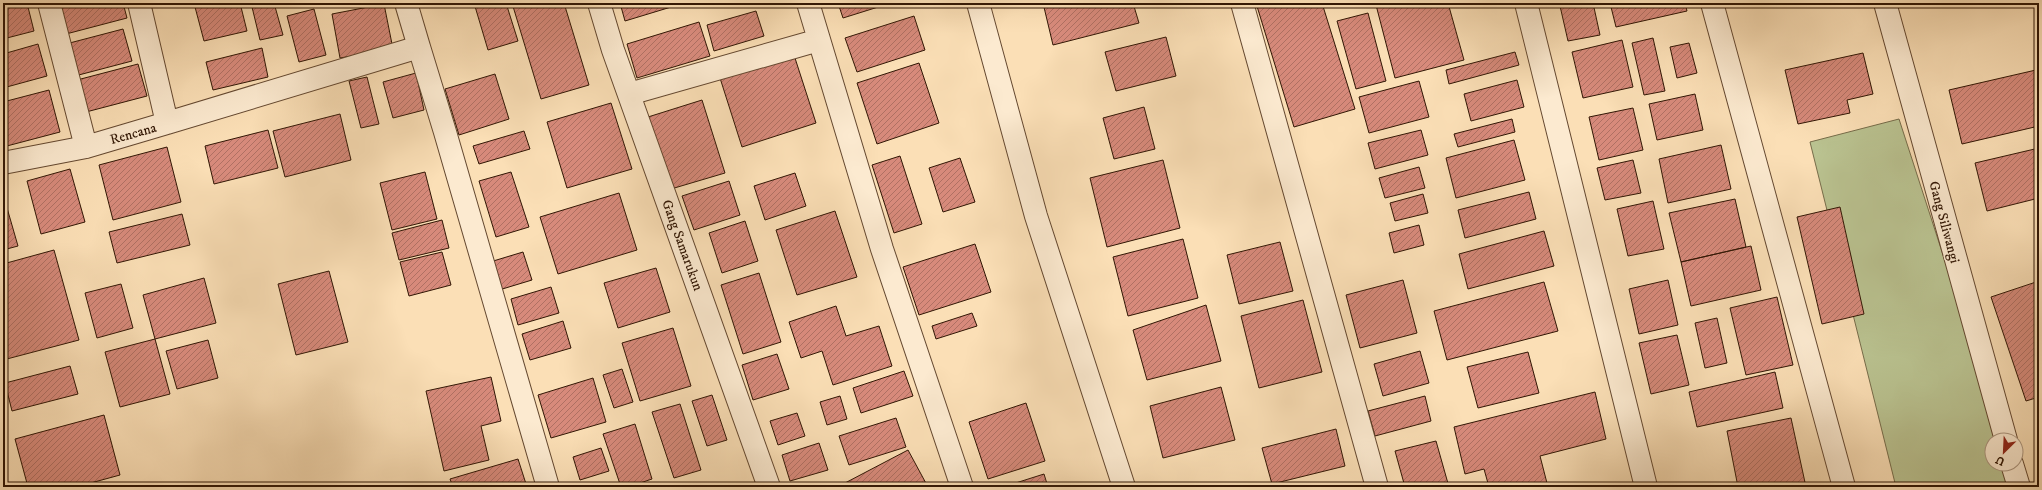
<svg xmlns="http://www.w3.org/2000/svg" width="2042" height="490" font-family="'IM FELL DW Pica',serif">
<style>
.park{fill:#bac391;stroke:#766c4a}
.building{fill:url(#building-hatch);stroke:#311604}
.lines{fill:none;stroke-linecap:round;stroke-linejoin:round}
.minor-casing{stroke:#644830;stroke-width:24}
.minor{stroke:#fcead0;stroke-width:22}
.labels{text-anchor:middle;stroke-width:3;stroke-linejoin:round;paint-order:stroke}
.street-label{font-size:14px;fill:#311604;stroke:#fcead0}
</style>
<defs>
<pattern id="building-hatch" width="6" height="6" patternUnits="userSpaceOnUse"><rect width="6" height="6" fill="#d78a7b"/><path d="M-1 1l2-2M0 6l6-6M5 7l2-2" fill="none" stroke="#af7063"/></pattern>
</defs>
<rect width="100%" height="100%" fill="#fbdfb6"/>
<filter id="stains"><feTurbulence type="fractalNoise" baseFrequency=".005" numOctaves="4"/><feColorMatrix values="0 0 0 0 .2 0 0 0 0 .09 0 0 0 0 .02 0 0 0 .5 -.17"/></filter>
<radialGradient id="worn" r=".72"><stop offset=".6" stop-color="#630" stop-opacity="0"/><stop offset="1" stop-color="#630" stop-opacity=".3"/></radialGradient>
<path class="park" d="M1899 119 2003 440H1992V464H2011L2019 487H1896L1810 142Z"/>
<path class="building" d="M11 3H27L34 31 3 39V5Z
M58 3H123L127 18 66 34Z
M210 3H240L247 31 204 41 195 7Z
M266 3H274L283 35 260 40 252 7Z
M474 3H506L518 41 488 50Z
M512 3H564L589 85 541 99Z
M620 3H681V4L625 21Z
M838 3H891L843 18Z
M1043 3H1133L1139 23 1053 45Z
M1256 3H1322L1355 109 1294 127Z
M1384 3H1448L1464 60 1395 78 1376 5Z
M1575 3H1593L1600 35 1568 41 1560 6Z
M1610 3H1685L1687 11 1616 27Z
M384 4 393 49 340 58 332 14Z
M314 9 326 55 299 62 287 16Z
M756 11 764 36 714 51 707 25Z
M1368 13 1386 81 1356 89 1337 21Z
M914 16 925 50 857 72 845 38Z
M699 22 710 56 637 78 627 44Z
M123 29 132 61 71 77 62 45Z
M1166 37 1176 76 1116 91 1105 52Z
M1653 38 1665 91 1644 95 1632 43Z
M1622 40 1633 87 1583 98 1572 52Z
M1689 43 1697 73 1677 78 1670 47Z
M38 44 47 76 3 88V54Z
M262 48 268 77 213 90 206 62Z
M1515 52 1519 65 1449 84 1446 70Z
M1863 53 1873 94 1847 100 1850 113 1798 124 1785 70Z
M794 55 816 123 742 147 720 78Z
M919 63 939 123 877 144 857 83Z
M138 64 147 96 86 112 77 80Z
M2036 70 2039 84V126L1962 144 1949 90Z
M416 73 424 110 393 118 383 82Z
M495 74 509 119 459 135 445 89Z
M367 77 379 124 361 128 349 81Z
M1517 80 1524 107 1471 121 1464 94Z
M1419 81 1429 117 1369 133 1359 97Z
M49 90 60 132 3 147V102Z
M1695 94 1703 130 1657 140 1649 104Z
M702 100 725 173 671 189 648 117Z
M611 103 632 169 567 188 547 122Z
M1144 107 1155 149 1114 159 1103 118Z
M1633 108 1643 150 1599 160 1589 117Z
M340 114 351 160 285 177 273 131Z
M1512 119 1515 132 1458 147 1454 134Z
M268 130 278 168 214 184 205 146Z
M1421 130 1428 155 1375 169 1368 143Z
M524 131 530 149 479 164 473 146Z
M1514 140 1525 180 1456 198 1446 158Z
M1721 145 1731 189 1668 203 1659 159Z
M167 147 181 202 113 220 99 165Z
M2039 148V198L1987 211 1975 163Z
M900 156 922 224 894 233 872 165Z
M960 158 975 202 943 212 929 168Z
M1163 160 1180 228 1107 247 1090 178Z
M1633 160 1641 193 1605 200 1597 168Z
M1419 167 1425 188 1385 198 1379 178Z
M70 169 85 222 41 234 27 181Z
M425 172 437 219 392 230 380 183Z
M511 172 529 227 496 237 479 181Z
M795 173 806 206 765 220 754 186Z
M729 181 740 215 694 230 682 196Z
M1529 192 1536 219 1465 238 1458 210Z
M619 193 637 250 558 274 540 217Z
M3 194 18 246 3 250Z
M1423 194 1428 213 1395 221 1390 203Z
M1735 199 1746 247 1681 262 1669 213Z
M1653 201 1664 249 1628 256 1617 209Z
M1840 207 1864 314 1822 324 1797 217Z
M835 211 857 277 797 295 776 230Z
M182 214 190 245 117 263 109 232Z
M442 220 449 248 399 260 392 233Z
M745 221 758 261 722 273 709 233Z
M1419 225 1424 245 1394 253 1389 233Z
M1544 231 1554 266 1468 289 1459 254Z
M1183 239 1198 298 1128 316 1113 257Z
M1280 242 1293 291 1239 304 1227 255Z
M975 244 991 292 919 315 903 267Z
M1751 246 1761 290 1691 306 1681 262Z
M54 250 79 340 3 360V264Z
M442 252 451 285 409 296 400 262Z
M523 252 532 280 499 290 490 262Z
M656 268 670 312 618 328 604 283Z
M329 271 348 342 296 355 278 284Z
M759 273 781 342 743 354 721 285Z
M204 278 216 323 155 339 143 295Z
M1403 280 1417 333 1360 348 1346 295Z
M1668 280 1678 325 1639 334 1629 289Z
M2039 281V397L2026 401 1991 297Z
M1544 282 1558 331 1447 360 1434 311Z
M121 284 133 328 97 338 85 293Z
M551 287 559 313 518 325 511 299Z
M1777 297 1793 365 1746 375 1730 308Z
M1303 300 1322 372 1259 388 1241 316Z
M1206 305 1221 361 1147 380 1133 330Z
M836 306 846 336 879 326 892 366 833 385 822 351 801 358 789 322Z
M972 313 977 326 936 339 932 326Z
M1717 318 1727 363 1705 368 1695 323Z
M563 321 571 348 530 360 522 334Z
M673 328 691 386 640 401 622 343Z
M1677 335 1689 385 1651 394 1639 343Z
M155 339 170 394 120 407 105 352Z
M208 340 218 378 177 389 166 351Z
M1420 351 1429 383 1383 396 1374 364Z
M1528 352 1539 393 1478 408 1467 367Z
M777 354 789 389 753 400 742 365Z
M70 366 78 394 12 411 5 383Z
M622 369 633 402 614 408 603 375Z
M904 371 913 396 861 413 853 388Z
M1775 372 1783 408 1697 427 1689 392Z
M491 377 501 421 481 426 489 460 444 471 426 391Z
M593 378 606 422 551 438 538 395Z
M1221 387 1235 440 1163 458 1150 406Z
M1595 392 1606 439 1540 456 1548 487H1489L1484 469 1465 474 1454 427Z
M712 395 727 440 707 446 692 401Z
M840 396 847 419 827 425 820 402Z
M1425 396 1431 421 1375 436 1368 411Z
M1026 403 1045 461 988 479 969 422Z
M680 404 701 470 674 478 652 412Z
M797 413 805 436 778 445 770 421Z
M104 415 120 475 76 487H28L15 439Z
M896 418 906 447 849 465 839 436Z
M1791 418 1806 487H1738L1727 431Z
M635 424 652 479 628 487H621L603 434Z
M1336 429 1345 466 1272 484 1262 448Z
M1436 441 1449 487H1405L1395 451Z
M819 443 828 470 790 481 782 455Z
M601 448 609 471 580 480 573 457Z
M908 450 928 487H847L845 483Z
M518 459 527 487H453L450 479Z
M1044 474 1048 487H1003Z"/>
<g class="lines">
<g class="minor-casing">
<path id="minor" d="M49 3 86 147
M406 3 419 47
M599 3 613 50 769 487
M808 3 882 249 962 487
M978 3 1036 216 1124 487
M1242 3 1377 487
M1526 3 1646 487
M1712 3 1844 487
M1885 3 2006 440
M629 94 819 40
M167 123 419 47 445 132 548 487
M3 163 86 147 167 123 139 3
M2012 464 2019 487"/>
</g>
<use href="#minor" class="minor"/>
</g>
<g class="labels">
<g class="street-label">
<text transform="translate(133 133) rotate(-16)" y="5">Rencana</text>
<text transform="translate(1945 222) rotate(75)" y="5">Gang Siliwangi</text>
<text transform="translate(683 245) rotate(70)" y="5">Gang Samarukun</text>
</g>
</g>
<rect width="2042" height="490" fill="none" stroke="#fbdfb6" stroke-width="16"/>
<rect x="4" y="4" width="2034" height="482" fill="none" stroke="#311604" stroke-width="2"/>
<rect x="8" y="8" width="2026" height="474" fill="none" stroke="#311604"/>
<g transform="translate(2004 452) rotate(204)"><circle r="19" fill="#fcead0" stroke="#ab957e"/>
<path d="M0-3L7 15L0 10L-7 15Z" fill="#8f2418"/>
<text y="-6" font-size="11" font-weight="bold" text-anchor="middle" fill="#311604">U</text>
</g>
<rect width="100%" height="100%" filter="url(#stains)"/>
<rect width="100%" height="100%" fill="url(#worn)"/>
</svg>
